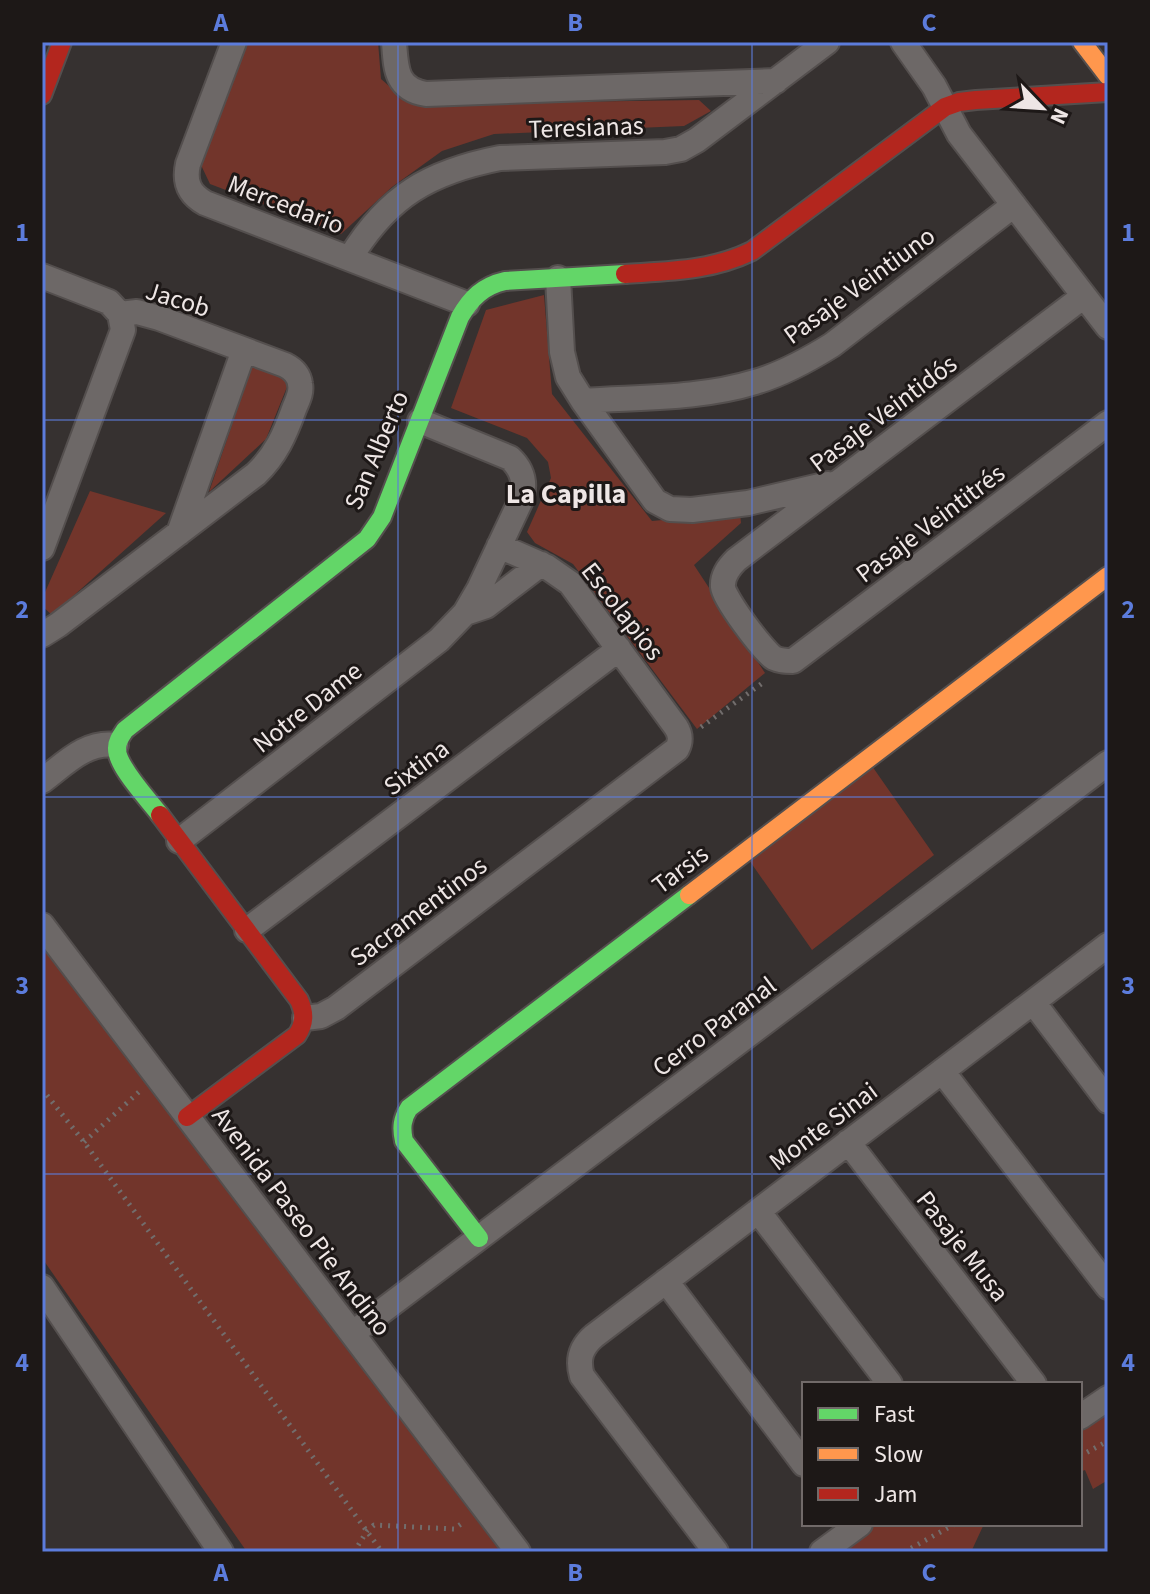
<svg xmlns="http://www.w3.org/2000/svg" width="1150" height="1594" font-family="'Source Sans 3',sans-serif">
<style>
.green{fill:#72352b}
.lines{fill:none;stroke-linecap:round;stroke-linejoin:round}
.street-casing{stroke:#544f4e;stroke-width:28}
.fast-casing{stroke:#544f4e;stroke-width:22}
.slow-casing{stroke:#544f4e;stroke-width:22}
.jam-casing{stroke:#544f4e;stroke-width:22}
.path{stroke:#726d6c;stroke-width:5;stroke-dasharray:2 6;stroke-linecap:butt}
.street{stroke:#6d6867;stroke-width:24}
.fast{stroke:#63d668;stroke-width:18}
.slow{stroke:#ff974d;stroke-width:18}
.jam{stroke:#b3261e;stroke-width:18}
.grid{fill:none;stroke:#5c7cdc;stroke-width:2;stroke-opacity:0.55}
.labels{text-anchor:middle;stroke-width:6;stroke-linejoin:round;paint-order:stroke}
.street-label{font-size:26px;fill:#eee6e5;stroke:#1d1817}
.neighbourhood-label{font-size:28px;font-weight:bold;fill:#eee6e5;stroke:#1d1817}
.neatline{fill:none;stroke:#5c7cdc;stroke-width:3}
.grid-label{font-size:26px;text-anchor:middle;font-weight:bold;fill:#5c7cdc}
</style>
<rect width="100%" height="100%" fill="#363130"/>
<path class="green" d="M247 42H378L381 79C397 93 406 101 427 104L699 100 711 111 684 126 494 134 442 151 392 187 341 234 210 184 201 165Z
M544 295 552 394 652 521 740 513 741 523 694 565 765 673 697 729 573 564 535 543 527 532 551 478 548 462 527 438 451 408 486 310Z
M252 366 284 378 287 387 266 439 209 492Z
M90 491 166 513 52 615 42 606V599Z
M872 766 934 855 812 950 749 860Z
M42 947 501 1552H247L42 1258Z
M1108 1404V1480L1093 1489 1085 1470 1080 1472V1423Z
M866 1524H984L971 1552H829Z"/>
<g class="lines">
<g class="street-casing">
<path id="street" d="M234 42 188 164C184 182 189 194 205 203L467 304
M394 42C396 67 395 89 426 94L776 81
M903 42 934 86 959 134 1108 327
M350 258C388 196 429 172 500 158L665 152 681 149 697 140 827 42
M42 276 109 302 120 314 123 330 42 548
M558 278 562 352 568 377 583 401 655 501 670 509 692 510 748 503 828 484
M1084 296 736 560C728 568 722 576 723 587 724 599 764 652 774 658 780 661 786 661 793 661L1108 423
M583 401C639 397 700 399 755 382 783 374 808 360 832 345L1014 205
M179 533 244 350
M465 613 486 606 541 564
M42 635 58 625 256 474C276 455 285 434 294 409 297 401 302 393 300 384 299 375 293 369 285 365L159 318 137 312 120 314
M42 781C65 764 85 741 116 745
M179 841 439 640 465 613 479 589 521 500C526 483 523 470 510 458L420 421
M42 925 518 1552
M247 930 619 649
M1033 1002 1108 1101
M305 1018 321 1016 336 1008 677 749C681 741 681 735 676 727L570 583 547 567 499 546
M942 1071 1108 1287
M848 1142 1034 1384
M758 1211 890 1384
M666 1281 804 1464
M42 1287 221 1552
M353 1333 1108 763
M1080 1417 1108 1398
M716 1552 582 1376C577 1359 581 1347 594 1336L1108 945
M822 1552 860 1524"/>
</g>
<g class="fast-casing">
<path id="fast" d="M160 815C149 800 116 766 117 748 117 741 121 736 125 730L367 539 382 517 460 317C471 298 483 286 505 281L625 274
M479 1238 404 1141C401 1128 402 1119 409 1108L689 895"/>
</g>
<g class="slow-casing">
<path id="slow" d="M1082 42 1108 76
M689 895 1108 576"/>
</g>
<g class="jam-casing">
<path id="jam" d="M42 95 62 42
M625 274C670 271 711 271 752 251L945 107 959 102 976 100 1108 92
M160 815 299 1000C305 1013 305 1023 297 1035L187 1117"/>
</g>
<path class="path" d="M701 727 764 682
M42 1089 84 1142 382 1552
M84 1142 140 1091
M1080 1456 1108 1441
M354 1552 367 1531 374 1525 454 1529 464 1522
M904 1552 955 1524"/>
<use href="#street" class="street"/>
<use href="#fast" class="fast"/>
<use href="#slow" class="slow"/>
<use href="#jam" class="jam"/>
</g>
<path class="grid" d="M398 42V1552M752 42V1552M42 420H1108M42 797H1108M42 1174H1108"/>
<g class="labels">
<g class="street-label">
<text transform="translate(586 127) rotate(-2)" y="9">Teresianas</text>
<text transform="translate(286 204) rotate(21)" y="9">Mercedario</text>
<text transform="translate(859 285) rotate(-36)" y="9">Pasaje Veintiuno</text>
<text transform="translate(178 299) rotate(17)" y="9">Jacob</text>
<text transform="translate(883 413) rotate(-37)" y="9">Pasaje Veintidós</text>
<text transform="translate(376 450) rotate(-67)" y="9">San Alberto</text>
<text transform="translate(930 523) rotate(-37)" y="9">Pasaje Veintitrés</text>
<text transform="translate(623 611) rotate(52)" y="9">Escolapios</text>
<text transform="translate(307 707) rotate(-38)" y="9">Notre Dame</text>
<text transform="translate(416 767) rotate(-37)" y="9">Sixtina</text>
<text transform="translate(680 869) rotate(-37)" y="9">Tarsis</text>
<text transform="translate(418 911) rotate(-37)" y="9">Sacramentinos</text>
<text transform="translate(714 1026) rotate(-37)" y="9">Cerro Paranal</text>
<text transform="translate(823 1126) rotate(-37)" y="9">Monte Sinai</text>
<text transform="translate(302 1221) rotate(53)" y="9">Avenida Paseo Pie Andino</text>
<text transform="translate(963 1246) rotate(52)" y="9">Pasaje Musa</text>
</g>
<g class="neighbourhood-label">
<text x="566" y="503">La Capilla</text>
</g>
</g>
<rect width="1150" height="1594" fill="none" stroke="#1d1817" stroke-width="88"/>
<rect x="802" y="1382" width="280" height="144" fill="#1d1817" stroke="#716a69" stroke-width="2"/>
<rect x="818" y="1408" width="40" height="12" fill="#63d668" stroke="#716a69" stroke-width="2"/>
<text x="874" y="1422" font-size="24" fill="#eee6e5">Fast</text>
<rect x="818" y="1448" width="40" height="12" fill="#ff974d" stroke="#716a69" stroke-width="2"/>
<text x="874" y="1462" font-size="24" fill="#eee6e5">Slow</text>
<rect x="818" y="1488" width="40" height="12" fill="#b3261e" stroke="#716a69" stroke-width="2"/>
<text x="874" y="1502" font-size="24" fill="#eee6e5">Jam</text>
<g transform="translate(1042 108) rotate(115)" stroke="#1d1817" stroke-width="6" paint-order="stroke">
<path d="M0-6L14 30L0 20L-14 30Z" fill="#eee6e5"/>
<text y="-12" font-size="22" font-weight="bold" text-anchor="middle" fill="#eee6e5">N</text>
</g>
<rect x="44" y="44" width="1062" height="1506" class="neatline"/>
<g class="grid-label">
<text x="221" y="31">A</text>
<text x="575" y="31">B</text>
<text x="929" y="31">C</text>
<text x="22" y="241">1</text>
<text x="1128" y="241">1</text>
<text x="22" y="618">2</text>
<text x="1128" y="618">2</text>
<text x="22" y="994">3</text>
<text x="1128" y="994">3</text>
<text x="22" y="1371">4</text>
<text x="1128" y="1371">4</text>
<text x="221" y="1581">A</text>
<text x="575" y="1581">B</text>
<text x="929" y="1581">C</text>
</g>
</svg>
